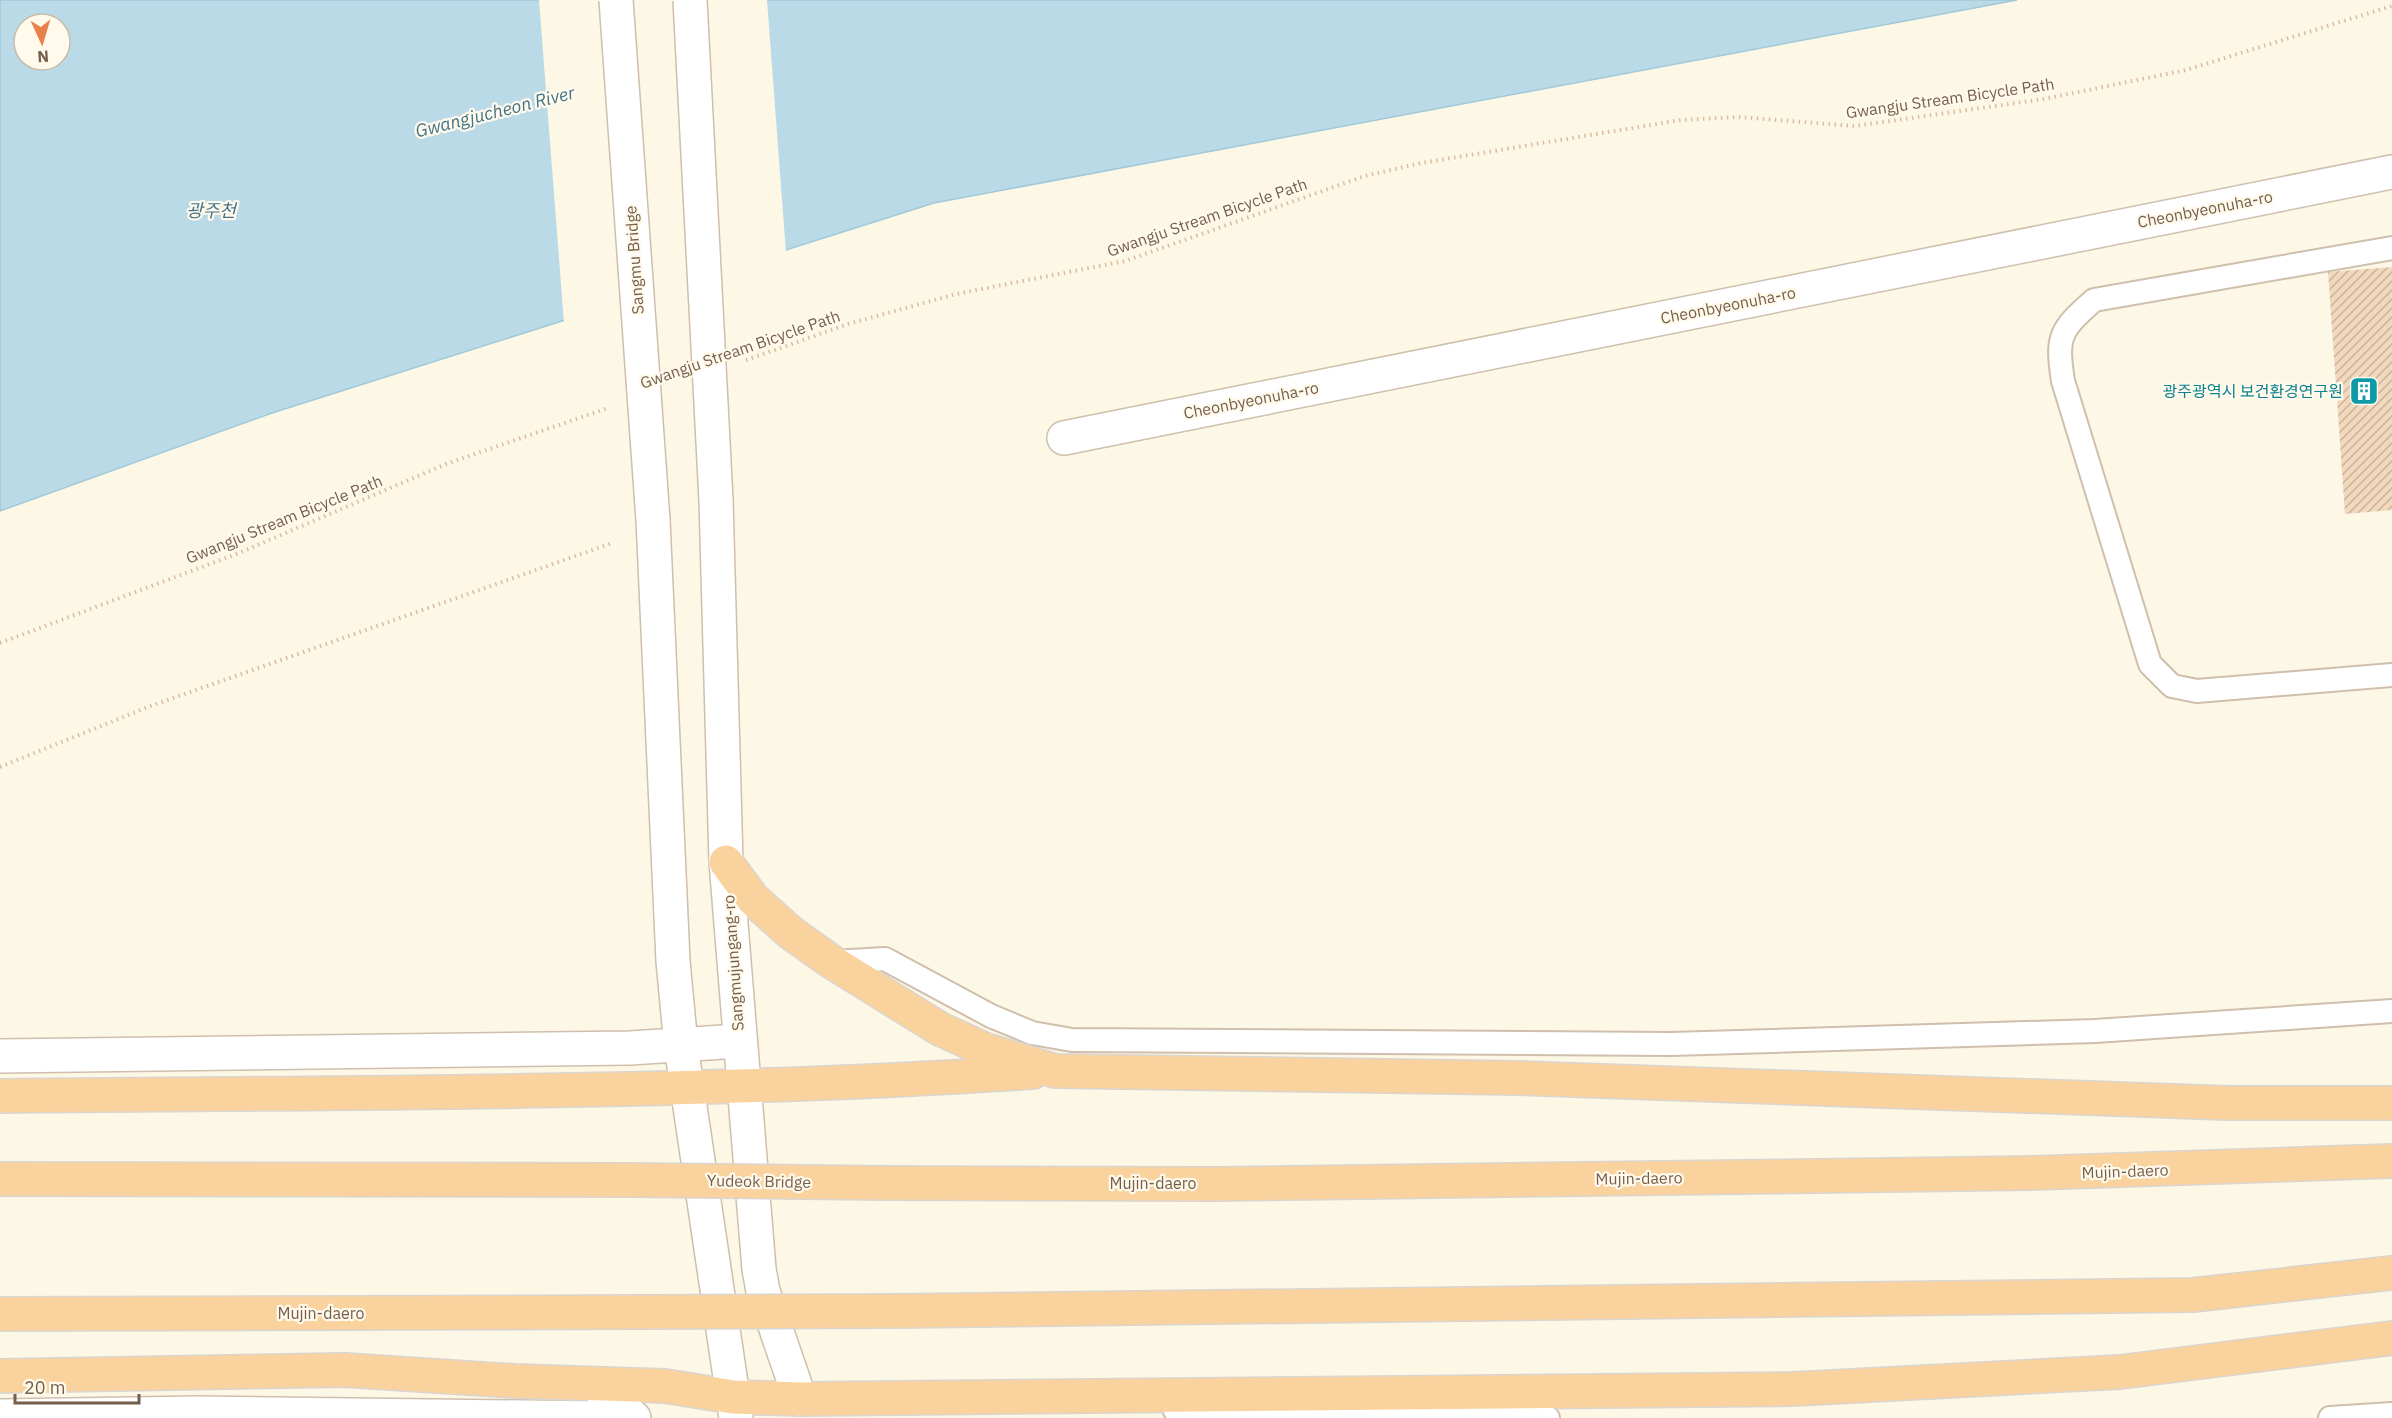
<svg xmlns="http://www.w3.org/2000/svg" width="2392" height="1418" font-family="'IBM Plex Sans','Noto Sans KR',sans-serif">
<style>
.water{fill:#badae7;stroke:#a0c9d9;stroke-width:1.5;fill-rule:evenodd}
.pier{fill:#fdf7e6}
.building{fill:url(#building-hatch)}
.lines{fill:none;stroke-linecap:round;stroke-linejoin:round}
.service-casing{stroke:#cfbfac;stroke-width:26}
.minor-casing{stroke:#cfbfac;stroke-width:36}
.tertiary-casing{stroke:#cfbfac;stroke-width:36}
.trunk-casing{stroke:#dbd5d0;stroke-width:36}
.path{stroke:#d8bda0;stroke-width:4;stroke-dasharray:1.5 4.5;stroke-linecap:butt}
.service{stroke:#fff;stroke-width:22}
.minor{stroke:#fff;stroke-width:33}
.tertiary{stroke:#fff;stroke-width:33}
.trunk{stroke:#fad29d;stroke-width:33}
.tertiary-bridge-casing{stroke:#cfbfac;stroke-width:36;stroke-linecap:butt}
.trunk-bridge-casing{stroke:#dbd5d0;stroke-width:36;stroke-linecap:butt}
.tertiary-bridge{stroke:#fff;stroke-width:33}
.trunk-bridge{stroke:#fad29d;stroke-width:33}
.labels{text-anchor:middle;stroke-width:4.5;stroke-linejoin:round;paint-order:stroke}
.street-label{font-size:16px;fill:#765f4a;stroke:#fffaec}
.culture-label{font-size:16px;fill:#0d838f;stroke:#fffaec;text-anchor:end}
.water-label{font-size:18px;font-style:italic;fill:#43758a;stroke:#fffaec}
</style>
<defs>
<pattern id="building-hatch" width="6" height="6" patternUnits="userSpaceOnUse" patternTransform="scale(1.5)"><rect width="6" height="6" fill="#f2d9bd"/><path d="M-1 1l2-2M0 6l6-6M5 7l2-2" fill="none" stroke="#c9b39c"/></pattern>
</defs>
<rect width="100%" height="100%" fill="#fdf7e6"/>
<path class="water" d="M0 0H2017L934 203 272 413 0 511ZM24 24H60V60H24Z"/>
<path class="pier" d="M539 0H767L786 253 564 323Z"/>
<path class="building" d="M2392 267V510L2345 514 2328 272Z"/>
<g class="lines">
<g class="service-casing">
<path id="service" d="M2392 248 2094 300C2060 330 2056 336 2063 381L2150 664 2172 686 2197 691 2392 675
M832 962 885 959 991 1016 1032 1033 1072 1040 1671 1044 2095 1031 2392 1011
M1175 1411 1548 1418
M2330 1418 2392 1414"/>
</g>
<g class="minor-casing">
<path id="minor" d="M0 1056 630 1048 739 1041
M595 1385 634 1418
M733 1397 736 1418
M0 1416 198 1413 599 1418"/>
</g>
<g class="tertiary-casing">
<path id="tertiary" d="M1064 438 2392 172
M716 500 726 862 759 1269 763 1291 800 1399
M653 520 673 961 681 1046 733 1397"/>
</g>
<g class="trunk-casing">
<path id="trunk" d="M726 862 753 899 791 933 832 962 940 1029 986 1050 1055 1071 1519 1078 2228 1103H2392
M0 1096C344 1092 689 1095 1033 1072
M0 1179 631 1180
M886 1183 1214 1184 2032 1173 2392 1161
M896 1311 2193 1295 2392 1273
M0 1314 642 1312
M0 1376 344 1370 515 1381 665 1386 733 1397 800 1399 1793 1389 2120 1372 2392 1338"/>
</g>
<path class="path" d="M746 360 848 324 956 294 1125 261 1365 176 1421 163 1681 120 1738 117 1855 126 2044 99 2186 70 2392 6
M0 643 239 553 446 464 608 408
M0 767 148 707 612 543"/>
<use href="#service" class="service"/>
<use href="#minor" class="minor"/>
<use href="#tertiary" class="tertiary"/>
<use href="#trunk" class="trunk"/>
<g class="tertiary-bridge-casing">
<path id="tertiary-bridge" d="M616 0 653 520
M690 0 716 500"/>
</g>
<g class="trunk-bridge-casing">
<path id="trunk-bridge" d="M631 1180 886 1183
M642 1312 896 1311"/>
</g>
<use href="#tertiary-bridge" class="tertiary-bridge"/>
<use href="#trunk-bridge" class="trunk-bridge"/>
</g>
<defs>
<g id="building-square" transform="scale(1.5)"><rect x="-9" y="-9" width="18" height="18" rx="4" fill="#0f9aa8" stroke="#fffaec"/><path d="M-4-6H4V6H1V3H-1V6H-4ZM-2.5-4.3h1.7v1.8h-1.7ZM.8-4.3h1.7v1.8H.8ZM-2.5-1h1.7V.8h-1.7ZM.8-1h1.7V.8H.8Z" fill="#fff"/></g>
</defs>
<g fill-rule="evenodd">
<use href="#building-square" x="2364" y="391"/>
</g>
<g class="labels">
<g class="street-label">
<text transform="translate(1950 98) rotate(-8)" y="6">Gwangju Stream Bicycle Path</text>
<text transform="translate(2205 209) rotate(-11)" y="6">Cheonbyeonuha-ro</text>
<text transform="translate(1207 217) rotate(-19)" y="6">Gwangju Stream Bicycle Path</text>
<text transform="translate(634 260) rotate(-94)" y="6">Sangmu Bridge</text>
<text transform="translate(1728 305) rotate(-11)" y="6">Cheonbyeonuha-ro</text>
<text transform="translate(740 349) rotate(-19)" y="6">Gwangju Stream Bicycle Path</text>
<text transform="translate(1251 400) rotate(-11)" y="6">Cheonbyeonuha-ro</text>
<text transform="translate(284 519) rotate(-22)" y="6">Gwangju Stream Bicycle Path</text>
<text transform="translate(733 963) rotate(-94)" y="6">Sangmujungang-ro</text>
<text transform="translate(2125 1171) rotate(-2)" y="6">Mujin-daero</text>
<text transform="translate(1639 1178) rotate(-1)" y="6">Mujin-daero</text>
<text transform="translate(759 1181) rotate(1)" y="6">Yudeok Bridge</text>
<text x="1153" y="1189">Mujin-daero</text>
<text x="321" y="1319">Mujin-daero</text>
</g>
<g class="culture-label">
<text x="2343" y="397">광주광역시 보건환경연구원</text>
</g>
<g class="water-label">
<text transform="translate(495 112) rotate(-14)" y="6">Gwangjucheon River</text>
<text x="211" y="217">광주천</text>
</g>
</g>
<g transform="translate(42 42) rotate(176)"><circle r="28" fill="#fffaec" stroke="#c8bcab" stroke-width="1.5"/>
<path d="M0-4.5L10 22L0 15L-10 22Z" fill="#e8814a"/>
<text y="-9" font-size="16" font-weight="bold" text-anchor="middle" fill="#765f4a">N</text>
</g>
<path d="M15 1394v9h124v-9" fill="none" stroke="#765f4a" stroke-width="3"/>
<text x="24" y="1394" font-size="18" fill="#765f4a" stroke="#fffaec" stroke-width="4.5" paint-order="stroke">20 m</text>
</svg>
